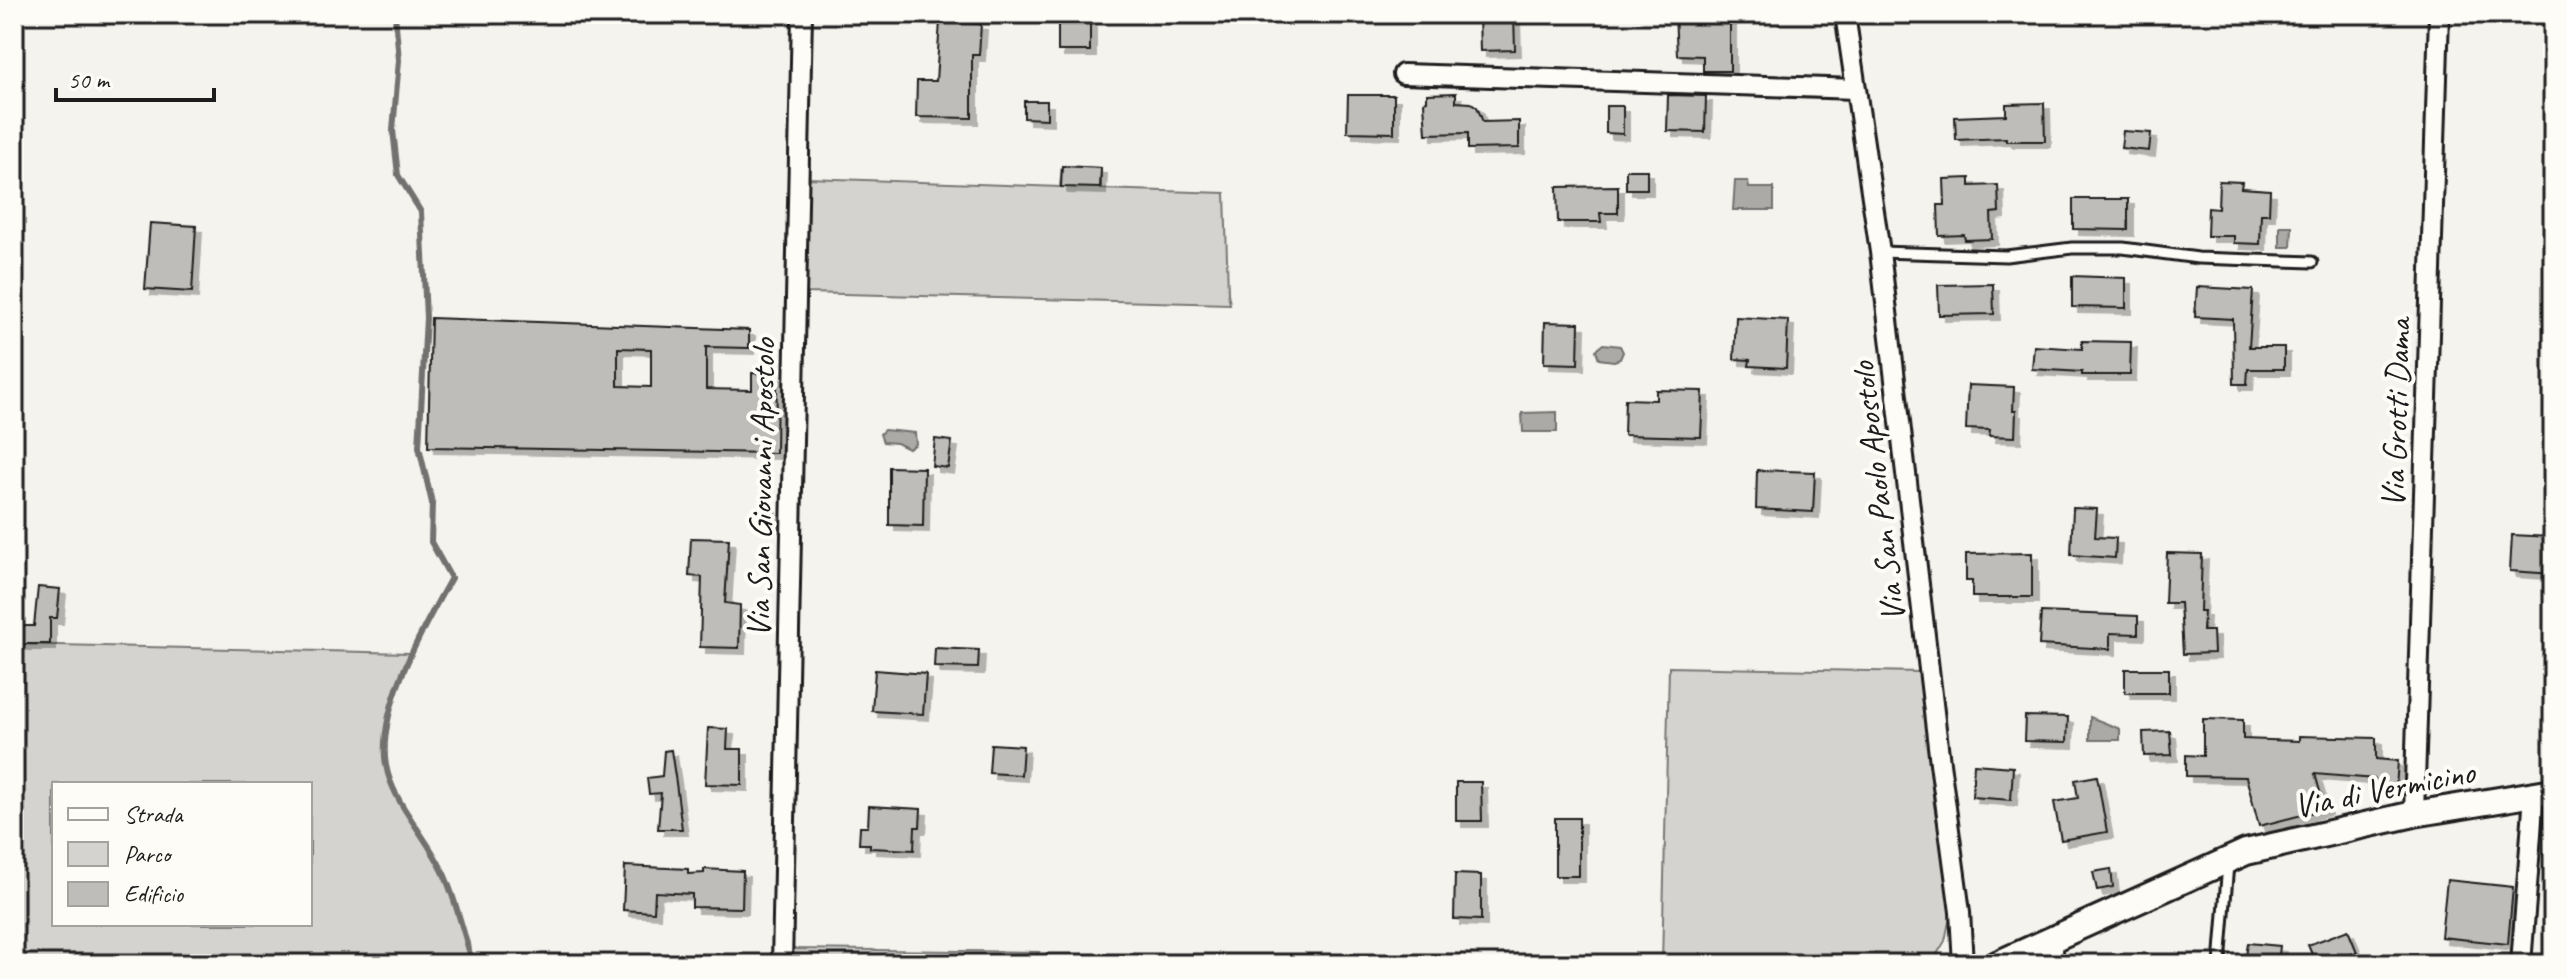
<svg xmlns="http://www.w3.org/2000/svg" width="2567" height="978" font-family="Caveat,sans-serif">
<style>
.green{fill:#d4d3cf;stroke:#787876;stroke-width:2;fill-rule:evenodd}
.water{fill:#abaaa6;stroke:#72716f;stroke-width:2}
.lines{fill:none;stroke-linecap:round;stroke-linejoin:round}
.stream{stroke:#72716f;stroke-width:6}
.building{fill:#bebdba;stroke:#1c1c1c;stroke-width:2;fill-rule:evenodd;filter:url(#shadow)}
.lane-casing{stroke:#1c1c1c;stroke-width:15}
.street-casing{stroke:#1c1c1c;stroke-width:24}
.secondary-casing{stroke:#1c1c1c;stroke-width:30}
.lane{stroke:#fdfcf7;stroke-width:9}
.street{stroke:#fdfcf7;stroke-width:18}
.secondary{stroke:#fdfcf7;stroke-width:24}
.labels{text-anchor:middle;stroke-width:8;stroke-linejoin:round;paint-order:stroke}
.street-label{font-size:34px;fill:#1c1c1c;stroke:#fdfcf7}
</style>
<defs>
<filter id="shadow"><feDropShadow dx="6" dy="6" stdDeviation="0" flood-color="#0004"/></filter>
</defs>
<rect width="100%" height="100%" fill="#f4f3ee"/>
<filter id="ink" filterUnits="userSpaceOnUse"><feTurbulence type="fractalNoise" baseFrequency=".0125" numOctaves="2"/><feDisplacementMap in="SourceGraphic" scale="16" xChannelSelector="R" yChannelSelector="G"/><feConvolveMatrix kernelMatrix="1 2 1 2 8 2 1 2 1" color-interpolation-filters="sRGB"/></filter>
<g filter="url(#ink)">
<path class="green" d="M1062 166 1101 168V189L1225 193 1228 293 1230 304 806 293 808 178 1060 187Z
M14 644 410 653 391 712 386 742 387 773 406 812 445 876 473 964H14ZM54 784H310V924H54Z
M1669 667 1920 672 1934 805 1952 907 1945 941 1931 964H1662Z
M791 949 1039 952 1032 964H791Z"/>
<path class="water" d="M1735 181H1748L1749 188H1774V210H1733Z
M2280 226H2292L2291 247H2280Z
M1603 344 1620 346 1623 352 1620 359 1614 361 1599 359 1596 350Z
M1557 412V432H1523L1522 413Z
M884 430 915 433 916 444 909 449 897 443 883 442 880 434Z
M2090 717 2120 729V740H2090Z"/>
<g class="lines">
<path class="stream" d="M395 14 399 60 393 130 398 175 421 212 426 318 419 447 432 503 431 542 451 578C424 626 371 717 388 774 399 811 430 840 445 876 457 904 464 935 473 964"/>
</g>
<path class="building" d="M1479 14H1514L1515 50 1480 51Z
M1675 14 1730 15V71H1703V56L1677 55Z
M1058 15H1090V51H1058Z
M940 21 981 24 979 55H972V118L916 117 917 81H936Z
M1456 93V102L1471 103 1477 107 1483 122 1519 121V148L1468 149V133L1426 134 1424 102 1427 101V94Z
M1348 95H1394V133L1347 132Z
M1668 95 1706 96 1705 132 1667 131Z
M1024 101H1047V119L1024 118Z
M2044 103 2045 141H2006V138L1956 140 1955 117 2006 115V104Z
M1606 106H1623V134L1606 133Z
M2123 131 2151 133 2149 151 2121 148Z
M1062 166 1101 168 1100 188 1061 187Z
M1626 170H1647V189H1626Z
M1970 178V186L1998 185 1999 212 1991 213 1992 239 1965 240 1964 235 1939 236 1938 205H1945L1944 179Z
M2219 181 2242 182 2241 188 2270 190 2269 214H2261L2260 244 2234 243V236H2207L2208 208 2218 209Z
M1618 186V213H1600L1601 222H1558L1557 187Z
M2073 199H2128V230L2073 229Z
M150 223 196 226 192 292 145 289Z
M2072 276 2126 278V308L2072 307Z
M1993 284 1994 314 1939 315 1938 285Z
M2197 287 2253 290 2249 347H2284V369H2248L2247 384H2234L2233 319 2195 317Z
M1736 317 1788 320 1786 368 1749 366 1750 360 1734 359Z
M431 318 749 330V348L706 347V389L752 390V373L777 374 776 453 428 447ZM618 348 651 349V387L618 386Z
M1545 322 1579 323 1578 364 1544 363Z
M2082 341 2131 342 2130 375H2082V372L2032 369 2034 346 2082 349Z
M1968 385 2014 387 2013 411H2016L2015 437 1989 436 1990 430 1966 429Z
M1656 390 1703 391 1701 437 1624 435 1625 399 1656 400Z
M935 439 952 441 948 468 932 466Z
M889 467 924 468 923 526 889 525Z
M1757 470 1815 472 1813 512 1756 509Z
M2073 508 2097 509 2095 537 2116 538 2115 558 2071 555Z
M758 510H775V526H758Z
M2512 535 2553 537V574L2510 571Z
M691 538 729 539 725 603 740 605 739 648 700 647 702 577 689 576Z
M2032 553V597H1972V581H1966V554Z
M2167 553 2202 554 2200 611H2204L2203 631H2213L2214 653 2183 654 2180 603H2165Z
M38 587 60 589 57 618H50V644H14V626H34Z
M2041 612 2138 616V634L2110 633V649L2039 645Z
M935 648 979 650 978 668 934 667Z
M2125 669H2169V693H2125Z
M875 670 926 674 923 714 872 711Z
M2025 716 2068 717 2067 742 2024 741Z
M2203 719 2243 720V739L2299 741V736L2376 738V759L2398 761 2396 788 2374 786 2375 779 2315 774 2325 809 2259 826 2246 777 2186 776V755L2203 756Z
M708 728 728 729 727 749H742V785L705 784Z
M2170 731 2172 755 2144 756 2143 732Z
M991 744 1023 746 1021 775 989 773Z
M671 750 676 783 682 829H658L661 793 649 794 647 778 662 776 664 751Z
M1974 764 2013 767 2011 800 1972 797Z
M2097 776 2107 832 2061 840 2054 802 2078 798 2075 780Z
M1456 782H1481L1482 821H1456Z
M869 806 921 809 920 827H915L914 850 870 848V844H859L860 827H868Z
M1555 818H1579V876H1555Z
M625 866 688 869V874L704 873V869L743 871 742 908 692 907V894L655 892 654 912 623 910Z
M2111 869 2113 887 2097 890 2093 872Z
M1455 874 1481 875V920L1454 919Z
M2447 880 2513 887 2508 944 2441 937Z
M2348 930 2357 952 2325 964H2316L2308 945Z
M2248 943 2280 946 2278 964H2245Z"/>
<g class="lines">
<g class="lane-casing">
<path id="lane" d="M1880 252 2006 256 2072 248H2123L2198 258 2312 262
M2220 964 2228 864"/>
</g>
<g class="street-casing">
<path id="street" d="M1845 14 1880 252 1940 763 1960 912 1963 964
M1403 74 1856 89
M2414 814 2439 14
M782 964 802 14
M2052 964 2054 939
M2521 964 2534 795"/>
</g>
<g class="secondary-casing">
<path id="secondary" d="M1997 964 2246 852 2414 814 2553 791"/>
</g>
<use href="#lane" class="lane"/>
<use href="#street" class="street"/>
<use href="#secondary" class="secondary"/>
</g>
</g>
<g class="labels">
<g class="street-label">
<text transform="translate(2395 413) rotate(-88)" y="12">Via Grotti Dama</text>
<text transform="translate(760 488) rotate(-89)" y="12">Via San Giovanni Apostolo</text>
<text transform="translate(1877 492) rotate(-97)" y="12">Via San Paolo Apostolo</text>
<text transform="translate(2384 788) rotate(-11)" y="12">Via di Vermicino</text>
</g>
</g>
<rect width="2567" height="978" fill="none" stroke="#fdfcf7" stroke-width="48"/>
<rect x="24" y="24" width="2519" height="930" fill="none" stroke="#1c1c1c" stroke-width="3" filter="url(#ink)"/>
<rect x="52" y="782" width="260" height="144" fill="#fdfcf7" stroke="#a3a29f" stroke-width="2"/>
<rect x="68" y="808" width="40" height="12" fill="#fdfcf7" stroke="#a3a29f" stroke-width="2"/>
<text x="124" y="822" font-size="24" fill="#1c1c1c">Strada</text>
<rect x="68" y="842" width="40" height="24" fill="#d4d3cf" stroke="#a3a29f" stroke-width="2"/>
<text x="124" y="862" font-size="24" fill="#1c1c1c">Parco</text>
<rect x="68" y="882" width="40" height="24" fill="#bebdba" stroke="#a3a29f" stroke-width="2"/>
<text x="124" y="902" font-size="24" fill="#1c1c1c">Edificio</text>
<path d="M56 88v12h158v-12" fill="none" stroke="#1c1c1c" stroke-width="4"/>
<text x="68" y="88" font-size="24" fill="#1c1c1c" stroke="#fdfcf7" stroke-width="6" paint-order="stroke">50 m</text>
</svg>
